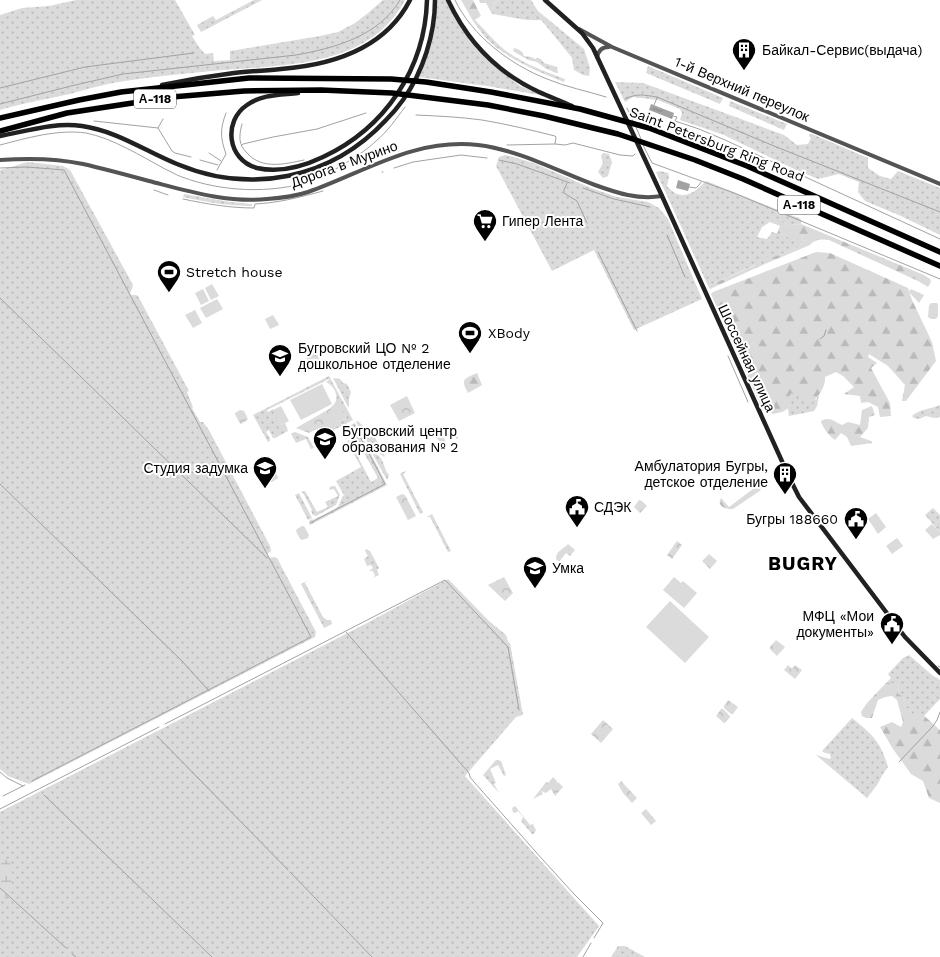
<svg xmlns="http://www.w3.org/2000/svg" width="940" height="957" font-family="'Work Sans',sans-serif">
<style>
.grass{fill:url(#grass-dots)}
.forest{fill:url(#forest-firs)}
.wetland{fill:url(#wetland-marsh)}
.park{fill:url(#park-crowns)}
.pitch{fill:#dbdbdb}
.water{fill:url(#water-ripples)}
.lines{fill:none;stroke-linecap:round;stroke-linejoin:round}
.stream{stroke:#a2a2a2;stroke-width:1}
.tertiary{stroke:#545454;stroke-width:4}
.secondary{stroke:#212121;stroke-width:4.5}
.motorway{stroke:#000;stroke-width:5.5}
.labels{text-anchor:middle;stroke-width:4;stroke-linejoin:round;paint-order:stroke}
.shield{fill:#fff;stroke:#4c4c4c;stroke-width:1}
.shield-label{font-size:12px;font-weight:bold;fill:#000}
.poi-label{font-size:14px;fill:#000;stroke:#fff;text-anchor:start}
.street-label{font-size:14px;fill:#000;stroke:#fff}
.district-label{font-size:19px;font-weight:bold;letter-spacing:1px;fill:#000;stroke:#fff}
</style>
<defs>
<pattern id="grass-dots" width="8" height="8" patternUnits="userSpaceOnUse" patternTransform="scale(1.25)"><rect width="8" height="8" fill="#dbdbdb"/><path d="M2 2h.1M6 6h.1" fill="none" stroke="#bababa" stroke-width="1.8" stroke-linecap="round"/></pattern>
<pattern id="forest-firs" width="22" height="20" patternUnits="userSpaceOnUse" patternTransform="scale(1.25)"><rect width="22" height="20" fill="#dbdbdb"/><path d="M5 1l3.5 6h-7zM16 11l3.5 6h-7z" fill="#bababa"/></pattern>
<pattern id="wetland-marsh" width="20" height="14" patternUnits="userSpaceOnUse" patternTransform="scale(1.25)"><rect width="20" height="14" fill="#dbdbdb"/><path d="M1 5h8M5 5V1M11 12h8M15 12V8" fill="none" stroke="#bababa"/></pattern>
<pattern id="park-crowns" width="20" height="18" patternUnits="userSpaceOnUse" patternTransform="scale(1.25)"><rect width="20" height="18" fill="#dbdbdb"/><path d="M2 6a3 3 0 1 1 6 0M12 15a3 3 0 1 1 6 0" fill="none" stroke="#bababa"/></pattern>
<pattern id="water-ripples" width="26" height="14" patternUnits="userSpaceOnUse" patternTransform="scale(1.25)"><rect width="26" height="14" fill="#a2a2a2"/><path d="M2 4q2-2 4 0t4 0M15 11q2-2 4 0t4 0" fill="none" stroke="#8a8a8a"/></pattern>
</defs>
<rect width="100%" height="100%" fill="#fff"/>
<path class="grass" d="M76 0H175L195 35 192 36 199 47 205 54 213 53 214 61 230 60V51L320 36 338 32 355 23 368 13 383 0H405C371 66 287 65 223 70 191 73 158 76 125 81 107 83 88 89 70 94 47 99 23 103 0 110V15L22 8 49 6Z
M254 0H262L201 32 197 25 213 16 216 20Z
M437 0H446L462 29 485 57 520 86 540 94V95L487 86 419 77C430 52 437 27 437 0Z
M498 0H531L538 11 584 49 590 68 589 76 583 75 574 70 572 58 552 33 541 20C524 21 508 16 492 14L495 2Z
M475 20C486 31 496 44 509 53 525 64 544 71 562 78L565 79 564 82C537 71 506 59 485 37 481 32 477 26 473 21Z
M514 48C519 49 522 51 524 56 528 57 531 56 535 59L537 58 541 59 544 63 557 67 558 73H556L545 68 537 62 528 60 513 51Z
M648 66 723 98 720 104 646 73Z
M615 82 643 83 784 135 797 145 808 144 811 138 809 136V134H812L868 158V168L880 176 891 179 898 171 940 188V235L901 216 865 201 858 192 859 182 839 174 818 179 792 168 724 135 680 120 682 113 680 109 658 100 633 97 625 102Z
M730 101 787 124 784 130 729 106Z
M603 153 609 154 612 162 608 176 603 178 598 172 603 163 601 156Z
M505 155 514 157 536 164 591 188 617 197 648 202 659 208 668 219 702 299 634 330 594 250 552 271 496 166 499 157Z
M28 162 63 166 70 170 133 285 132 289 130 293 131 295H136L138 296 189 391 187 392 193 407 192 408 200 422H203L209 430 270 546 271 551 267 554 269 558 274 557 277 558 316 632 315 637 29 784 8 776 0 769V170Z
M660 171 668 173 669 177 667 186C670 189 674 193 677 194 689 198 698 189 706 181L801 219V224L791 225 769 219 767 221 770 222 762 227 757 237 767 239 772 232C783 236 796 233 808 238L807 240 802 242 799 247 764 261 765 264 756 268 755 265 708 286 675 213 656 172Z
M184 194 230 202 252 204V206C229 206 206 202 183 197Z
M329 376 353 420 332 431 330 428 338 424V422L346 418 339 406 331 409V407C341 400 336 387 326 382L329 380V379L267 410 268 412 273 409 281 425 285 423 288 431 275 438H273L269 430 266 432 270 438V441L268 442 253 415Z
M333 378 340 379 343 383 347 384 351 392 349 398V406L348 407Z
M792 393H800L816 400 819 394 817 406 814 411 789 416 788 409 789 408 788 398Z
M940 405V417L934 418 926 416 919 419 914 418 912 416C919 409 931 409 940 405Z
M358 421 364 427 371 430 385 456 384 457 379 453 372 451 356 422Z
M355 423 387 485 310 525 309 521 312 519 313 520 338 507 343 495 345 497 336 481 361 467 347 441 349 440 371 482 378 478 349 426Z
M451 426 458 438 456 439 451 429 442 434 447 444 442 446 436 436 433 437 432 435Z
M295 432 308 437 314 448 311 449 306 439 296 443 291 434Z
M372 453C385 455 382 467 389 475L387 480Z
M405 471 406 472 403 474 423 512 420 514 400 474Z
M332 486H335L340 495 336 505 316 516 313 515 311 511 312 510 303 493 301 492 305 491 317 512 328 507 325 502 338 496 334 489 330 490 329 488Z
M299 493 312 518 308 520 295 495Z
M933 508 940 515V532L925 515Z
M432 514 451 551 448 552 430 517H427Z
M366 549 370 551 379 568 377 570 379 575 373 578 375 576 373 571H369L373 568 371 565 367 566 364 559 368 556 365 551Z
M448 579 489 621 506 635 508 642 510 643 523 715 516 717 465 776 599 926 577 957H0V812L369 622Z
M307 581 305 583 323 617 327 620H331L332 624 324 628 301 584Z
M909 655 932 675 940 680V699L924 716 913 715 910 710 906 708 905 705V701L902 696 898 694 899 686 895 683H886L891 678 888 674 903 658Z
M852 718C872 734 881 742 888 767L883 774 877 785 867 798 816 755 829 759 831 758 830 754 825 753 822 751Z
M496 760H498L501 761 506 775 504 776 498 765 490 769 496 783 494 784 499 793 483 775Z
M515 806 530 825 533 824 536 830 534 834H532L521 821 523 817 518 811 515 813 513 812 512 808Z
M618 946H625L645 957H609H611Z"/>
<path class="forest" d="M461 0H473L481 16 473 21Z
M479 0H498L495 2 492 14 486 3H480Z
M769 218 791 225 801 224 924 275 930 279 931 282 928 287 918 281 829 240C822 239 815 239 810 245L765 264 764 261 765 257 769 256 771 258 799 247 802 242 807 240V238L802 236 793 241 788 238C785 234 782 233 777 234L780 226 767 221Z
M816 252 830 253 908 288 912 300 932 342 936 361 906 401H902L905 385 888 366 869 354 868 357 877 363 871 368 890 403 891 416 880 417 878 407 868 402 861 403 860 396 844 394 854 387 843 376 836 372 825 377C826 387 818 397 811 404H806L805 396 800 393H792L788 398 791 404 789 408 782 412 773 414 761 406 711 294 713 292Z
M756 265V268L710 289 708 286Z
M477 373 482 385 468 393C460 379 464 379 477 373Z
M872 406 875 415 869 417 868 428 860 437 871 441 872 443 851 446 847 437 841 433 835 440C830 437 822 427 821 421 829 416 834 421 842 425L848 422 860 425 862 410Z
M757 486 761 490 733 509C726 510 716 506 721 498L729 507Z
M886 683H896L899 686 898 694 902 696 905 701V705L906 708H909L913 715 920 712 940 730V803L929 798 923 781 911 774 893 749 880 727 892 722 901 727 903 722 897 700 892 696 885 697 878 700 872 718H866L862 716 861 712 867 703Z"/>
<path class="wetland" d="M0 854 10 863 12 871 11 890 5 899 0 895Z"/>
<path class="park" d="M195 310 202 323 193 328 185 315Z
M273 315 279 325 270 329 265 319Z
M316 352 322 365 317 367 313 360 315 358 308 361 306 357Z
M407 396 415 413 399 421 390 405Z
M331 408 339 424 331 428 332 431 330 432 329 431 320 435 319 433 317 434 315 432 317 431V429L309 433 296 428Z
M240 410 244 411 248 419 246 421 241 424 239 422 235 414V413Z
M271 468 274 469 278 477 277 479 272 482 269 481 265 473 266 471Z
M402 494 405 495 416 516 408 520 396 497Z
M639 500 642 501 647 506 640 513 634 507Z
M932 524 940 532V535L933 539 925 530Z
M302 526H304L309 535 308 538 302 540 300 539 296 531 297 529Z
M897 538 903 546 892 554 886 546Z
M677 541 682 545 672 559 667 555Z
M568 544 575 550 570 556 566 553 559 562 556 559C556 550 563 550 568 544Z
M709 554 717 561 710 569 702 561Z
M504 577 513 593 505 601 488 585Z
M776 640 785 647 777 656 769 648Z
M788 665 792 669 795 665 802 670 795 679 784 670Z
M728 700 738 707 733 714H731L724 708V706Z
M721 709H723L730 716V717L726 722 724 723 716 716Z
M603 720 613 729 601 743 591 734Z
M553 777 557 781 556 783 558 782 563 787 555 796 551 789 546 793 541 791 543 794 533 799 546 782 548 783Z
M621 781 637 798 632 803 623 793 618 784Z
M646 809 656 821 651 825 641 813Z"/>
<path class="pitch" d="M212 284 219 296 211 300 205 288Z
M203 289 209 301 201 305 195 293Z
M911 289 924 295 919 303 909 292Z
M217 299 223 309 206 318 200 308Z
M931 303H937L938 305V316L936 319H931L928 317 929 306Z
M322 384 332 404 301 420 290 400Z
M339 405 346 418 338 422 331 409Z
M281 406 289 421 281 425 273 410Z
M876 513 886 527 878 534 868 519Z
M674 577 681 583 683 581 697 593 684 608 663 590Z
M670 601 709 637 685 663 646 627Z"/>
<path class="water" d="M651 104 674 113 672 119 649 110Z
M678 180 690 184 688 191 676 188Z"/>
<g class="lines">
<path class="stream" d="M455 0C472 36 511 65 547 79 566 87 587 91 606 97
M0 88 85 67 194 53
M625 99C637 93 644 95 657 97L774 146 940 212
M0 104 71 86 123 74 296 55C335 48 379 36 400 0
M654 105 657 98
M627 108 633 121
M416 115C438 116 460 117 482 120 506 124 531 130 555 136L556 137 555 144
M673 116 677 117 675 121 699 129 725 140 940 239
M163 119 158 128 172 151 175 153 191 157
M94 121 158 128
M242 124C239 136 238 144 247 153 262 170 285 164 304 160
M636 127 641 139
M0 145C27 138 58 129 86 133 112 138 141 156 165 169 170 171 176 175 182 177 222 192 271 194 312 181 325 176 337 168 349 161 358 155 368 149 376 141 388 131 396 119 405 107
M507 145 555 144 565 145 573 143 620 155 633 156 635 154
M643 145 652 163 734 193 940 279
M241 146 243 144 273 137 317 129 366 113
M209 153 221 161
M200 160 218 165
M499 160 517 164 570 183
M0 168 27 167 64 170 311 637 32 781
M394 168 413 162 461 155 487 158
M217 170 226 154C220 137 220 129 226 113
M382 172H383
M567 183 564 190V193L577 201 587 223
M689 187 696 188 699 185 701 182
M583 188 614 199 650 207
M154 190 168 195
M183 199C207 204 230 208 254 208L255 204C278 203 301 197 323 191
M667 235 685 277
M598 252 637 331
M0 298 267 558
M820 339 824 336 826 330
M728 356 748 402
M0 484 182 661 209 691
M310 523 385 484 354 425
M346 632 469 773 470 777 474 782 543 860 574 894 603 923 594 938
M938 666 940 667
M165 724 445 580 508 647 519 710
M157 736 288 870
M899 762 933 726 937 720 940 712
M0 772 7 778 23 786 25 785
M44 795 212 957
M3 796 23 786
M0 809 159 727
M290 872 372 957
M0 888 66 948
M72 954 76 957
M583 957 591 943"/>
<path class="tertiary" d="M579 29 612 47 940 184
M597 57C599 50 602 47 609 47
M0 160C28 158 55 158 83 164 105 169 127 175 149 181 188 191 227 203 267 199 281 198 296 196 308 192 365 172 414 138 478 145 519 150 557 171 595 185 617 193 638 200 662 196"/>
<path class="secondary" d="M448 0C467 41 498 73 539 92 550 97 561 101 572 106
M545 0 582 33 593 48 662 196 790 479 799 497 905 637 940 673
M162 85C186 80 210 76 234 73 250 71 265 71 281 69 332 65 385 49 410 0
M298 93C281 95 262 94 247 105 223 121 227 160 257 168 279 173 302 167 323 157 385 128 425 69 427 0
M0 136C27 131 55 122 82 126 117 131 145 151 177 164 251 195 331 179 386 120 392 114 398 107 403 100 423 72 435 34 435 0"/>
<path class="motorway" d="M0 118 79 100 121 92 249 78 391 79 426 82 491 92 580 109 649 128 747 166 940 252
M0 131 67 113 172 97 244 91 321 90 392 93 488 105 544 116 593 128 618 134 695 160 743 179 940 266"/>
</g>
<defs>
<g id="building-pin" transform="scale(1.25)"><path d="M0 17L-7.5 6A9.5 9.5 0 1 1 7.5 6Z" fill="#000" stroke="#fff"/><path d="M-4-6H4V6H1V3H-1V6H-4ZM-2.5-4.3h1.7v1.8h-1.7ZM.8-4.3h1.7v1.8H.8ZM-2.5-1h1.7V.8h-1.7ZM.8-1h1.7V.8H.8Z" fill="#fff"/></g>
<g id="supermarket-pin" transform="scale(1.25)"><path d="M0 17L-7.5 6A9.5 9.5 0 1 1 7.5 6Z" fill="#000" stroke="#fff"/><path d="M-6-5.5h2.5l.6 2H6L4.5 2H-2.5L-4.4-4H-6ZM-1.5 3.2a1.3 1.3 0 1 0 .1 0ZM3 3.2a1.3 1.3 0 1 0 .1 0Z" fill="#fff"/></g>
<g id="stadium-pin" transform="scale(1.25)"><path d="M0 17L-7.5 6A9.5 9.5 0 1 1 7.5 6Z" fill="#000" stroke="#fff"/><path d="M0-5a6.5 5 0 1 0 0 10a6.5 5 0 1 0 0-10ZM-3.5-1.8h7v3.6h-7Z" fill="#fff"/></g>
<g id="school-pin" transform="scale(1.25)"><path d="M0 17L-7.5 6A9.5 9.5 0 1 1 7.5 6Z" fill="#000" stroke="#fff"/><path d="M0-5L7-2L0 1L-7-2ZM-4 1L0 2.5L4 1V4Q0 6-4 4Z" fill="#fff"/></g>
<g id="civic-pin" transform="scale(1.25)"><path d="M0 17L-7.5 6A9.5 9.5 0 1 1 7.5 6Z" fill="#000" stroke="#fff"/><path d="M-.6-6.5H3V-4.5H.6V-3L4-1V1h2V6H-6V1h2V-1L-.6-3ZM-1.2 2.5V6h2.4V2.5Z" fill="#fff"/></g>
</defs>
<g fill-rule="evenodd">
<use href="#building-pin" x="744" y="50"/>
<use href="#supermarket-pin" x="485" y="221"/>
<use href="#stadium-pin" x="169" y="272"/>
<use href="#stadium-pin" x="470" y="333"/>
<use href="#school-pin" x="280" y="356"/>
<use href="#school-pin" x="325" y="439"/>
<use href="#school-pin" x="265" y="468"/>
<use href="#building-pin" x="785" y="474"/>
<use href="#civic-pin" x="577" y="507"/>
<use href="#civic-pin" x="856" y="519"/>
<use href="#school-pin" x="535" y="568"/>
<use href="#civic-pin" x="892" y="624"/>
</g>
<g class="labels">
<g class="shield">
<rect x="134" y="89.5" width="42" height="19" rx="4"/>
<rect x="778" y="195.5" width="42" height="19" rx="4"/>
</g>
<g class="shield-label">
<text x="155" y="103">А-118</text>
<text x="799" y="209">А-118</text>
</g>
<g class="poi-label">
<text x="762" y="55">Байкал-Сервис(выдача)</text>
<text x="502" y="226">Гипер Лента</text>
<text x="186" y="277">Stretch house</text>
<text x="488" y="338">XBody</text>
<text x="298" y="353">Бугровский ЦО № 2<tspan x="298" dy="16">дошкольное отделение</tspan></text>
<text x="342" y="436">Бугровский центр<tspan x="342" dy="16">образования № 2</tspan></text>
<text x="768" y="471" text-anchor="end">Амбулатория Бугры,<tspan x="768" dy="16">детское отделение</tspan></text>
<text x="248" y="473" text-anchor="end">Студия задумка</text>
<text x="594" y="512">СДЭК</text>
<text x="838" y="524" text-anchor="end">Бугры 188660</text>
<text x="552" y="573">Умка</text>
<text x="874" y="621" text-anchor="end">МФЦ «Мои<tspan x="874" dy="16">документы»</tspan></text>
</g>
<g class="street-label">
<text transform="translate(742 89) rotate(23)" y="5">1-й Верхний переулок</text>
<text transform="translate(717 144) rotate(21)" y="5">Saint Petersburg Ring Road</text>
<text transform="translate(344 164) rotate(-20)" y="5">Дорога в Мурино</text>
<text transform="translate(747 358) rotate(65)" y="5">Шоссейная улица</text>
</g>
<g class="district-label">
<text x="803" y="570">BUGRY</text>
</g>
</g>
</svg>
